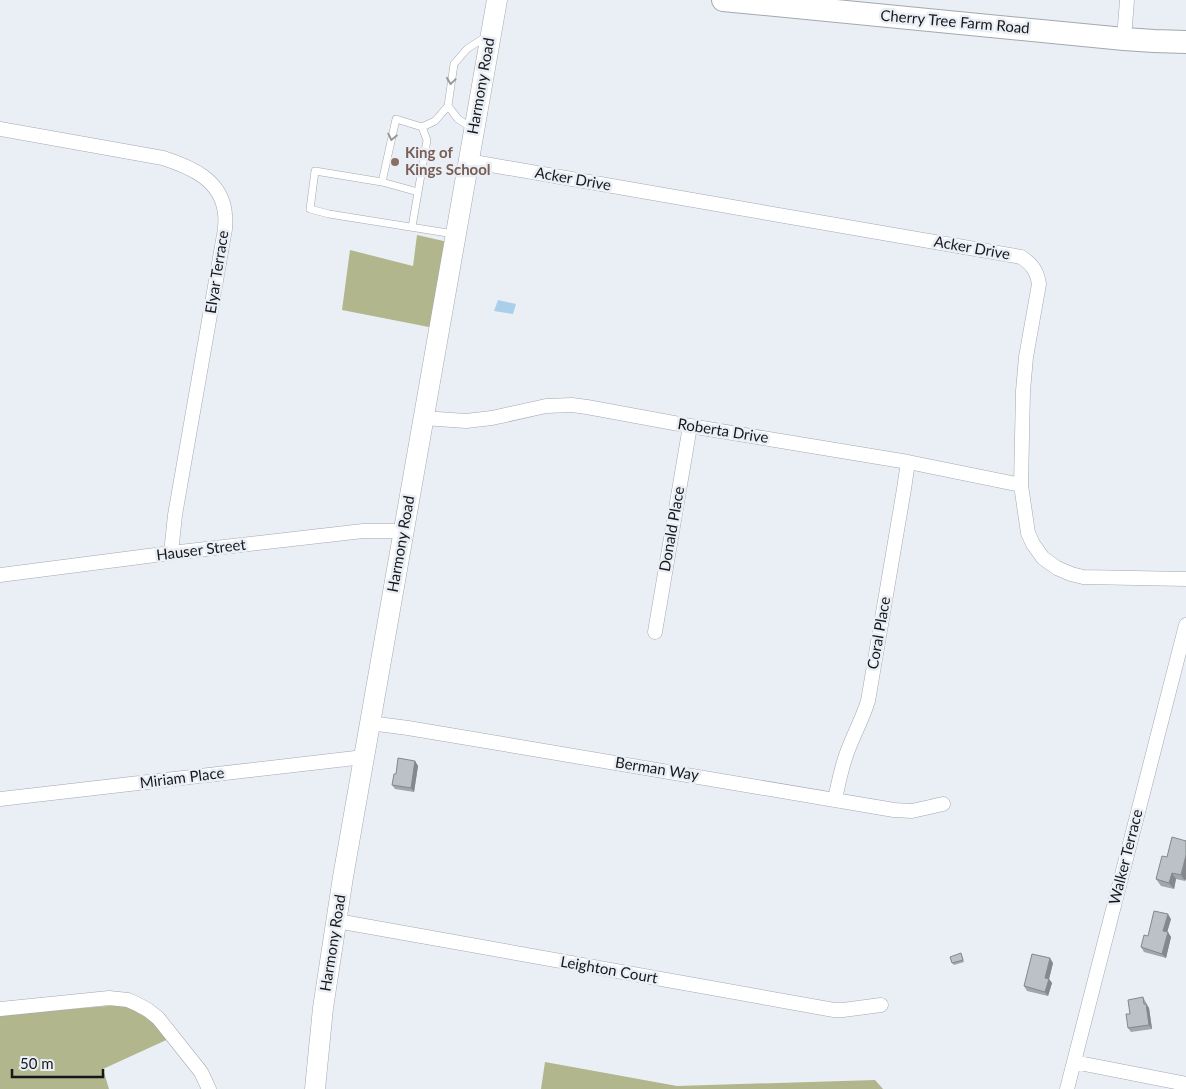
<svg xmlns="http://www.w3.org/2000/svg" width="1186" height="1089" font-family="Lato,sans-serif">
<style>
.forest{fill:#b1b68c}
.water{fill:#a9cfeb}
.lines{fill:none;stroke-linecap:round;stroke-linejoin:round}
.lane-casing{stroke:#a3a8ae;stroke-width:8}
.street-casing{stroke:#a3a8ae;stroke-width:15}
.secondary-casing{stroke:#a3a8ae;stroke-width:21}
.primary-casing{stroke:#a3a8ae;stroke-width:24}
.lane{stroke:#fff;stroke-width:7}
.street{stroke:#fff;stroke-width:14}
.secondary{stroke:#fff;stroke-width:20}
.primary{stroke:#fff;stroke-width:22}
.wall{fill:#a2a6ab}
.shaded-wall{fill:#84878b}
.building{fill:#bcc1c7;stroke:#84878b}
.oneway{stroke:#969798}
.education-dot{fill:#8d6e63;stroke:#eaeff6;stroke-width:2}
.labels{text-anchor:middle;stroke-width:5;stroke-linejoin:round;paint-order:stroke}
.street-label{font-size:15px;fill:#16171a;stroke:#eaeff6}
.education-label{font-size:15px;font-weight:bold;fill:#785e54;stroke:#eaeff6;text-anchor:start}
</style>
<rect width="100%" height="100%" fill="#eaeff6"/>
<path class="forest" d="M417 235 448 242 434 328 342 310 350 250 413 266Z
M143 1003 175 1036 103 1069 109 1089H0V1015Z
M545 1062 677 1086 875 1080 883 1089H541Z"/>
<path class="water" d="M498 300 516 304 513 314 494 311Z"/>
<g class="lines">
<g class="lane-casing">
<path id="lane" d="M472 128 458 119 448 106 454 64 467 49 487 36
M382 182 396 119 422 127 435 121 448 106
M418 192 382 182 315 171 310 209 329 214 454 234
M412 227 427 140 422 127"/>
</g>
<g class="street-casing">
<path id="street" d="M1124 39 1127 0
M0 129 163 158C191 167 222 180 225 214 226 219 225 224 225 229L175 515 171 553
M468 161 1021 257C1032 264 1037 271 1039 284L1026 357 1023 391 1021 485 1028 533 1033 544 1043 558 1057 568 1071 574 1083 577 1186 579
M423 418 466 421 492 418 546 406 572 405 587 407 690 426 908 462 1021 485
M0 575 171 553 363 531H403
M655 632 690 426
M370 723 408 728 894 810 912 811 943 804
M0 799 364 757
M835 799C839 781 842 763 850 745 856 730 863 717 868 701L904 489 908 462
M337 921 834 1010H843L881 1005
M0 1009 109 998 128 1000 137 1004 148 1010 158 1018 201 1072 209 1089
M1074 1062 1186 1084
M1067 1089 1186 625"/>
</g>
<g class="secondary-casing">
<path id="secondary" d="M315 1089 323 1008 343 877 497 0"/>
</g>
<g class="primary-casing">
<path id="primary" d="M723 0 1124 39 1154 41 1186 42"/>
</g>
<use href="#lane" class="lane"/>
<use href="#street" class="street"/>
<use href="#secondary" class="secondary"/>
<use href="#primary" class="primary"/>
</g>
<path class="wall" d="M415 761 418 766 414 792 395 789 392 785 396 774Z
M1172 837 1185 881 1176 879 1174 889 1161 886 1156 879 1167 857Z
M1171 919 1167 932 1171 937 1166 958 1144 952 1141 947Z
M961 953 964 962 954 965 952 963Z
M1053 963 1049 979 1052 983 1048 996 1027 991 1024 986Z
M1143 997 1149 1008 1152 1029 1131 1032 1128 1028 1130 1014Z"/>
<path class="shaded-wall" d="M415 761 418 766 414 792 411 788Z
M1186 855V879L1185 881 1181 875Z
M1172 873 1176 879 1174 889 1169 883Z
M1168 914 1171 919 1166 936 1163 931Z
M1168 932 1171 937 1166 958 1162 954Z
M1050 958 1053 963 1049 979 1052 983 1048 996 1045 992V978Z
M1146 1004 1149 1008 1152 1029 1149 1025Z"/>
<path class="building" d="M398 758 415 761 411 788 392 785 394 774H396Z
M1172 837 1186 841V855L1181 875 1172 873 1169 883 1156 879 1162 856 1167 857Z
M1154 911 1168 914 1163 931 1168 932 1162 954 1141 947 1144 935 1148 936Z
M961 953 963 960 952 963 950 957Z
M1032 954 1050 958 1045 978 1049 979 1045 992 1024 986Z
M1143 997 1144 1004H1146L1149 1025 1128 1028 1126 1014H1130L1128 1000Z"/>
<defs><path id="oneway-chevron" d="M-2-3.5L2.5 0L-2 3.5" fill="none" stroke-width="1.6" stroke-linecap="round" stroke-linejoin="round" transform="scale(1.25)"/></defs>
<g class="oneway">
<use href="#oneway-chevron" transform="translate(451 81) rotate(98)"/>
<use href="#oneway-chevron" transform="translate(392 137) rotate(102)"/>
</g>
<circle class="education-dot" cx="395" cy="162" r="5"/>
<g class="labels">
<g class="street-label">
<text transform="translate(955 22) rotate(5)" y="5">Cherry Tree Farm Road</text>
<text transform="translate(481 86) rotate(-80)" y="5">Harmony Road</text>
<text transform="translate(573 179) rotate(10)" y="5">Acker Drive</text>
<text transform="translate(972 248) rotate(10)" y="5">Acker Drive</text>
<text transform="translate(217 272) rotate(-81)" y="5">Elyar Terrace</text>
<text transform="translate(723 431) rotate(9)" y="5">Roberta Drive</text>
<text transform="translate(672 529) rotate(-80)" y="5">Donald Place</text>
<text transform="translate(401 544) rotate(-80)" y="5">Harmony Road</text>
<text transform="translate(201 550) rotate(-7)" y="5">Hauser Street</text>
<text transform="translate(879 633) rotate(-80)" y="5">Coral Place</text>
<text transform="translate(657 769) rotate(9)" y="5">Berman Way</text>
<text transform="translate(182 778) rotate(-7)" y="5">Miriam Place</text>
<text transform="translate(1126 857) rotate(-76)" y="5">Walker Terrace</text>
<text transform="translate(333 943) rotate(-81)" y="5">Harmony Road</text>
<text transform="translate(609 970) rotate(10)" y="5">Leighton Court</text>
</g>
<g class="education-label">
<text x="405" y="158">King of<tspan x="405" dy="17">Kings School</tspan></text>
</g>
</g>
<path d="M12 1069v8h91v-8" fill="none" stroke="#16171a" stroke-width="2.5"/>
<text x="20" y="1069" font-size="15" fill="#16171a" stroke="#eaeff6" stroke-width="4" paint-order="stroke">50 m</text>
</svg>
